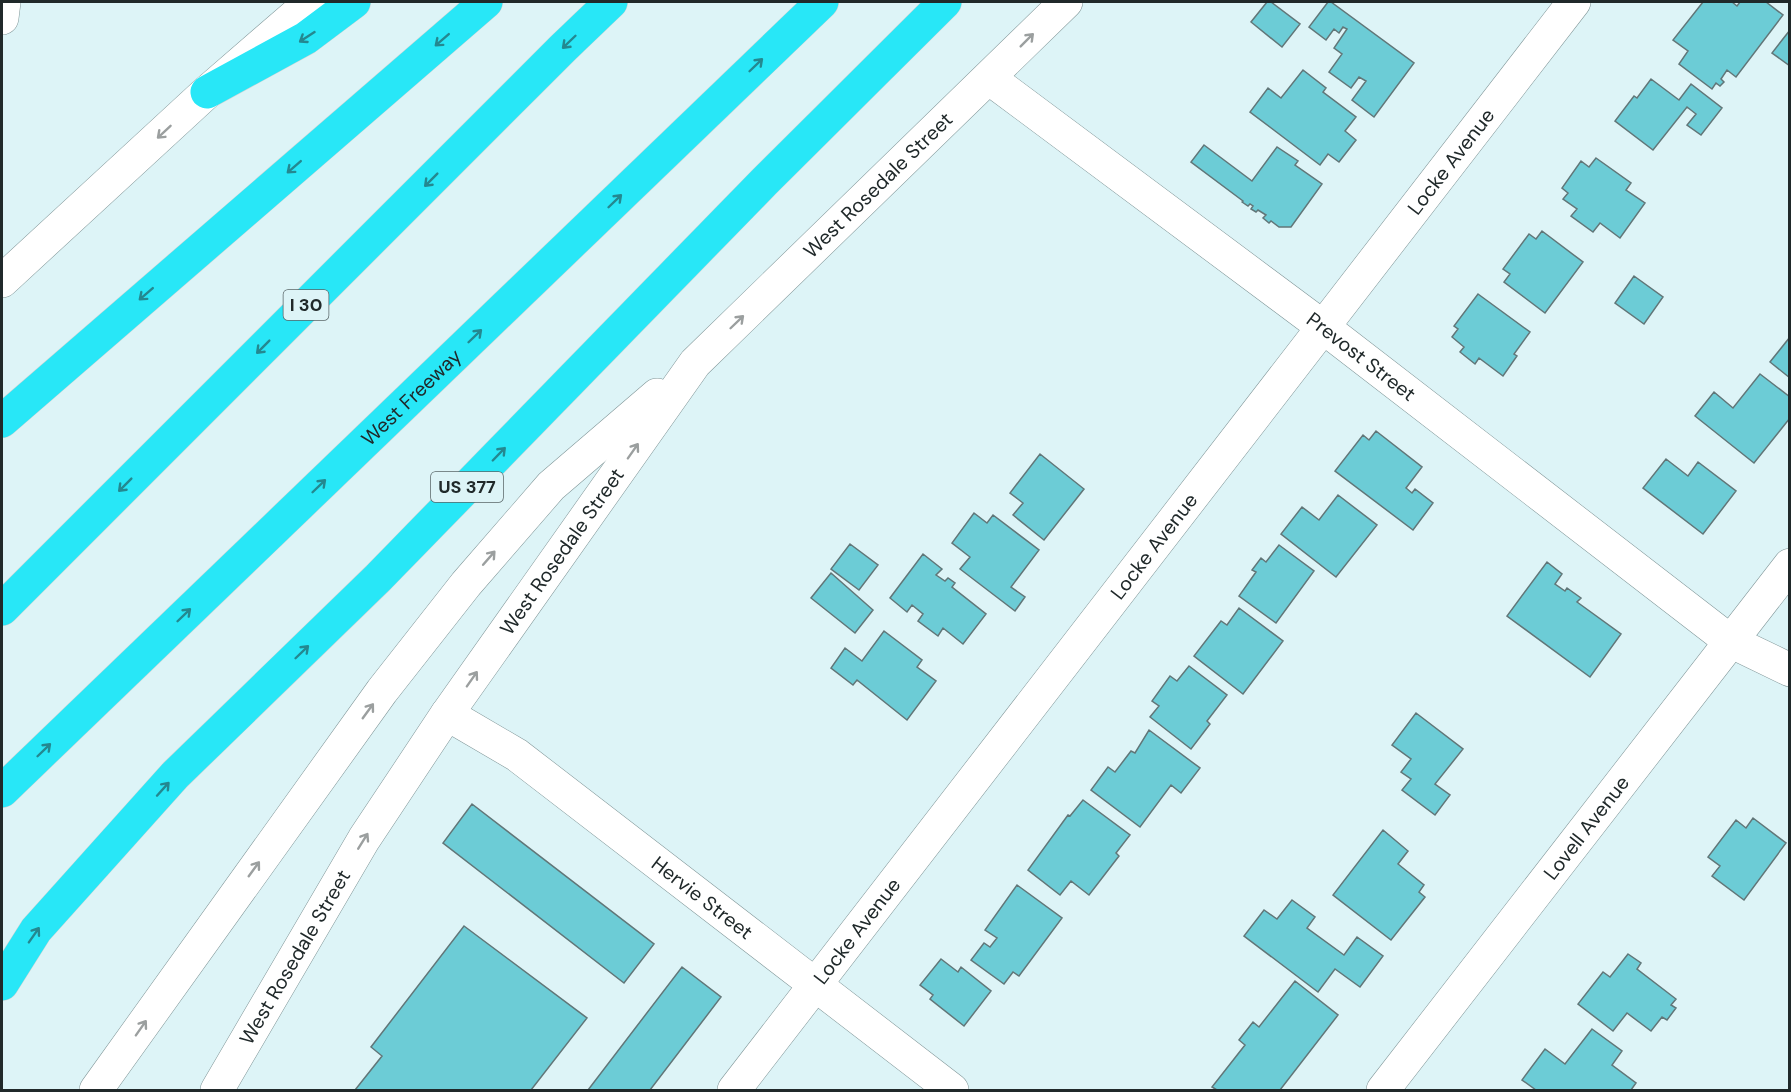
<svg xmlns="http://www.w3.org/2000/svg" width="1791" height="1092" font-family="'DM Sans',sans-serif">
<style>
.building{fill:#6cccd6;stroke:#617678;stroke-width:1.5}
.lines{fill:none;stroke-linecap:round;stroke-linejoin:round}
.minor-casing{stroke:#809698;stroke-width:34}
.secondary-casing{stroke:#809698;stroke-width:34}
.motorway-casing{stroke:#d2d4d4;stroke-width:34}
.minor{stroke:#fff;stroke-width:33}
.secondary{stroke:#fff;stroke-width:33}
.motorway{stroke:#28e7f7;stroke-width:33}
.oneway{stroke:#248890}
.oneway2{stroke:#9b9f9f}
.labels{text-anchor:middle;stroke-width:4.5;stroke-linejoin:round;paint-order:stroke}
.shield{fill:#ddf4f7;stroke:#596668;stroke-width:1.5}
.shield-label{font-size:18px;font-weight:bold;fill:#20292a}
.street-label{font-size:20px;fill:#20292a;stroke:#ddf4f7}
</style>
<rect width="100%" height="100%" fill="#ddf4f7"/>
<path class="building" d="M1267 2H1271L1300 24 1282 47 1251 22Z
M1328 2H1331L1414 63 1374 117 1352 100 1366 81 1359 77 1351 88 1329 72 1342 54 1334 48 1347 29 1343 27 1339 33 1334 29 1326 40 1309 27Z
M1703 2H1732L1737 6 1740 2H1766L1783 15 1736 77 1727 70 1721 79 1724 82 1720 86 1716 83 1712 89 1679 64 1688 51 1673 40Z
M1790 30V66L1772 53Z
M1303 70 1326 88 1323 92 1356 117 1345 131 1356 140 1339 162 1328 154 1320 165 1250 112 1268 88 1281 98Z
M1651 79 1679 100 1691 84 1722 108 1701 135 1687 125 1696 114 1687 107 1653 150 1615 121 1634 96 1637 98Z
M1204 145 1252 181 1277 147 1298 161 1295 165 1322 184 1291 227H1279L1271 221 1269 223 1263 218 1266 215 1258 210 1256 212 1251 209 1253 206 1250 204 1248 206 1242 202 1243 201 1191 162Z
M1596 158 1631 183 1626 190 1645 203 1620 238 1600 223 1593 232 1571 216 1577 209 1563 199 1568 193 1562 188 1581 161 1589 167Z
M1542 231 1583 262 1545 313 1504 282 1510 274 1503 269 1529 234 1536 239Z
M1634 276 1663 297 1644 324 1615 303Z
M1478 294 1530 332 1514 354 1517 356 1503 376 1479 358 1475 364 1460 352 1464 347 1452 337 1458 329 1454 326Z
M1790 337V378L1770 362Z
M1760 374 1790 397V418L1754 463 1695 416 1714 392 1733 408Z
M1376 431 1422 467 1406 488 1412 493 1415 489 1433 503 1413 530 1335 471 1363 435 1369 440Z
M1040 454 1084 489 1044 540 1013 515 1023 503 1010 493Z
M1666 459 1688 476 1698 462 1736 491 1703 534 1643 488Z
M1338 495 1377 525 1336 577 1281 534 1302 507 1319 520Z
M974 513 987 523 993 515 1039 550 1011 587 1025 597 1015 611 960 569 970 557 952 543Z
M850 544 878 565 859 590 831 569Z
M1279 545 1314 571 1276 623 1239 596 1256 572 1252 570 1261 558 1266 562Z
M923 554 942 569 936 575 945 581 948 578 955 583 952 587 986 614 963 644 943 628 938 636 918 621 923 614 912 605 907 612 890 598Z
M1547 562 1562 574 1555 584 1565 591 1567 588 1581 598 1577 602 1621 634 1590 677 1507 616Z
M831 573 873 610 855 633 811 598Z
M1239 608 1283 641 1243 694 1194 656 1221 621 1227 625Z
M884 631 922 660 917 667 936 681 907 720 857 680 853 685 831 668 845 648 862 661Z
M1189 666 1227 695 1207 721 1210 724 1191 749 1150 717 1159 706 1152 701 1170 676 1177 681Z
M1416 713 1463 749 1435 784 1450 795 1435 815 1402 790 1411 779 1401 772 1411 759 1392 745Z
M1149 730 1200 768 1181 793 1171 785 1140 827 1091 790 1108 767 1115 772 1131 751 1135 753Z
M1083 800 1130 835 1116 853 1119 856 1089 895 1071 881 1060 895 1028 870 1068 815 1070 816Z
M472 804 654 944 624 983 443 843Z
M1753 818 1786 843 1744 900 1712 876 1720 866 1708 857 1736 820 1746 828Z
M1383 830 1408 851 1398 864 1424 885 1419 892 1425 897 1391 940 1333 895Z
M1017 885 1062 918 1019 976 1013 972 1004 984 971 960 984 943 990 947 997 938 985 930Z
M1292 900 1315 917 1307 928 1344 955 1357 937 1383 956 1360 987 1335 969 1318 992 1244 936 1264 910 1277 919Z
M464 926 587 1018 531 1090H355L382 1056 371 1047Z
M1628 954 1641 963 1637 969 1676 999 1671 1005 1676 1008 1667 1020 1662 1017 1651 1031 1627 1013 1613 1031 1578 1004 1603 972 1610 977Z
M941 959 958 972 961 967 991 991 964 1026 930 999 933 995 920 985Z
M682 967 721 997 650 1090H588Z
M1295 981 1338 1015 1280 1090H1217L1212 1087 1245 1045 1239 1040 1253 1022 1259 1027Z
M1592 1029 1622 1051 1612 1065 1636 1083 1631 1090H1536L1522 1080 1545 1049 1565 1064Z"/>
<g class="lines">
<g class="minor-casing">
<g id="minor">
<path id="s1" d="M989 78 1323 327 1730 641 1790 670"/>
<path id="s2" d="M447 714 517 755 952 1090"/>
<path id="s3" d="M734 1090 1574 2"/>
<path id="s4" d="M1383 1090 1790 565"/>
</g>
</g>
<g class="secondary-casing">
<g id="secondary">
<path d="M2 18 4 2"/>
<path d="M2 281 207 92 311 2"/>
<path d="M96 1090 382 691 466 584 551 486 657 395"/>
<path id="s5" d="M217 1090 364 839 447 714 695 363 1066 2"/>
</g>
</g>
<g class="motorway-casing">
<g id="motorway">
<path d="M207 92 306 38 354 2"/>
<path d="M2 421 486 2"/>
<path d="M2 609 563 48 611 2"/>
<path id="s6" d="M2 791 822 2"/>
<path d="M2 984 36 930 175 775 378 578 764 182 945 2"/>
</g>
</g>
<use href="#minor" class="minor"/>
<use href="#secondary" class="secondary"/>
<use href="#motorway" class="motorway"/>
</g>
<defs><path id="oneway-shaft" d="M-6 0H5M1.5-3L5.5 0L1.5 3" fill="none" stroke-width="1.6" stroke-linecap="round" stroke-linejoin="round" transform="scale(1.5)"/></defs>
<g class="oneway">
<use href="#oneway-shaft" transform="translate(307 37) rotate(147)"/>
<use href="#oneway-shaft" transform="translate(442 40) rotate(139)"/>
<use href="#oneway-shaft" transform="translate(569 42) rotate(136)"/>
<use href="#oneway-shaft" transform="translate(756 65) rotate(-44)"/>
<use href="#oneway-shaft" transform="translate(294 167) rotate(139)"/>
<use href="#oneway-shaft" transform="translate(431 180) rotate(135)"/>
<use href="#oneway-shaft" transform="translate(615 201) rotate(-44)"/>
<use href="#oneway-shaft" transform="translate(146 294) rotate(139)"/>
<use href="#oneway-shaft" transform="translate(475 336) rotate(-44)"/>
<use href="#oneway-shaft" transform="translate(263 347) rotate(135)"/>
<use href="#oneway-shaft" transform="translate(499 454) rotate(-46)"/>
<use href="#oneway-shaft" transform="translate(125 485) rotate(135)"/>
<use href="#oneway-shaft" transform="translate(319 486) rotate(-44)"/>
<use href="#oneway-shaft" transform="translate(184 615) rotate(-44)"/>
<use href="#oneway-shaft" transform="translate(302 652) rotate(-44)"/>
<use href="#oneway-shaft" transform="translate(44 750) rotate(-44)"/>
<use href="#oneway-shaft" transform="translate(163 789) rotate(-48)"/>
<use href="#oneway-shaft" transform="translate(34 935) rotate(-55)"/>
</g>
<g class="oneway2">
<use href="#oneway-shaft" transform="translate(1027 40) rotate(-45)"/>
<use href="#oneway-shaft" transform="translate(164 132) rotate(137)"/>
<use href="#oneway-shaft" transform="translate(737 322) rotate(-44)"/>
<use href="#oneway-shaft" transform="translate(633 451) rotate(-55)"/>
<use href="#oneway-shaft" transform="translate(489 558) rotate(-49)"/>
<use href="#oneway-shaft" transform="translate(472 679) rotate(-55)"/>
<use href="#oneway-shaft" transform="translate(368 711) rotate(-54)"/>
<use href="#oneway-shaft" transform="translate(363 841) rotate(-58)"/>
<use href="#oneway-shaft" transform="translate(254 869) rotate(-54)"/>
<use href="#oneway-shaft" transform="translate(141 1028) rotate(-55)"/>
</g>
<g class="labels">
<g class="shield">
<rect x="283.5" y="290" width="45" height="30" rx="4.5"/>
<rect x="431" y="472" width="72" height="30" rx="4.5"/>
</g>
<g class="shield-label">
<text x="306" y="311">I 30</text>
<text x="467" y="493">US 377</text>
</g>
<g class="street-label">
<text dy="7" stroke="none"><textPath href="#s3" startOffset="1173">Locke Avenue</textPath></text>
<text dy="7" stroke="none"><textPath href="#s5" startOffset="1126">West Rosedale Street</textPath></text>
<text dy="7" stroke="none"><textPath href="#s1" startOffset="465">Prevost Street</textPath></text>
<text dy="7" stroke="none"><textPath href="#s6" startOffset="568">West Freeway</textPath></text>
<text dy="7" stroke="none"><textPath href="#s3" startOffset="687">Locke Avenue</textPath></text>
<text dy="7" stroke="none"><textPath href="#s5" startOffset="640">West Rosedale Street</textPath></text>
<text dy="7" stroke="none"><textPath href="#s4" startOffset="332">Lovell Avenue</textPath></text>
<text dy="7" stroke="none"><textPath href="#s2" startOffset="315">Hervie Street</textPath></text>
<text dy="7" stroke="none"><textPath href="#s3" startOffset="201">Locke Avenue</textPath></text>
<text dy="7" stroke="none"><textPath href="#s5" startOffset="154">West Rosedale Street</textPath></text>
</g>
</g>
<rect width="1791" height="1092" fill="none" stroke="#20292a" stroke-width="6"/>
</svg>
